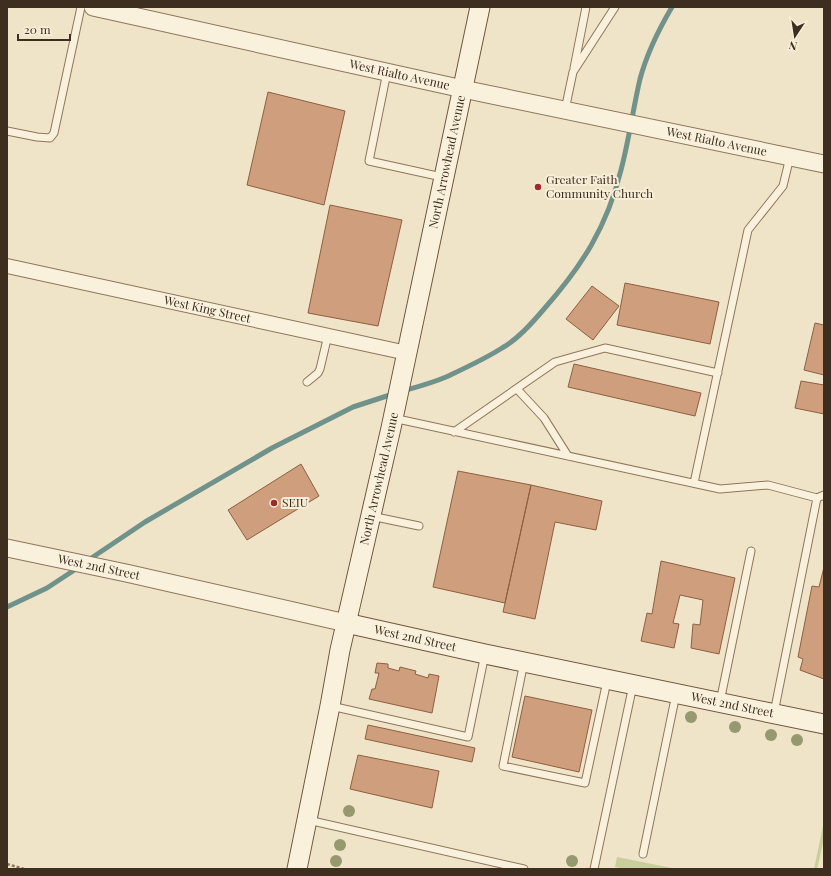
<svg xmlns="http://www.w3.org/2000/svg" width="831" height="876" font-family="'Playfair Display',serif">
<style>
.green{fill:#c9cf9b}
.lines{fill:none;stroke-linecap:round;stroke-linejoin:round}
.stream{stroke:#6f938a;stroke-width:5}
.building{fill:#cf9f7d;stroke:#8d5f41}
.service-casing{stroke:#8d765c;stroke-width:9}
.minor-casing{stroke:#8d765c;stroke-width:16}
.tertiary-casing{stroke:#8d765c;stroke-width:19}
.secondary-casing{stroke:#6f573f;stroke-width:21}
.path{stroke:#8d765c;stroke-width:2.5;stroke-dasharray:3 2;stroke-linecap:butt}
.service{stroke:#faf1dc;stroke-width:7}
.minor{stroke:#faf1dc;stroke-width:14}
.tertiary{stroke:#faf1dc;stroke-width:17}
.secondary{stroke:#faf1dc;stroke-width:19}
.tree{fill:#96986f}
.poi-dot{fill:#9e2a2b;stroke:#f7eed8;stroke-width:1.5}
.labels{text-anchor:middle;stroke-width:4;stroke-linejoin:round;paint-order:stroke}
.street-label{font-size:12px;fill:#3d2e20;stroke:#f7eed8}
.poi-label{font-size:12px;fill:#3d2e20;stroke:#f7eed8;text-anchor:start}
</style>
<rect width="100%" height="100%" fill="#f0e4c8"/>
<path class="green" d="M824 821V839L817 869H814Z
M617 857 677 869H627L615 867Z"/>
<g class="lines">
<path class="stream" d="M403 391C417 387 432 383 446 377 465 368 485 359 502 348 518 339 532 323 544 309 582 266 607 227 621 170 629 140 633 109 640 79 647 53 659 29 672 7
M87 561 145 522 272 448 353 407 393 394
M7 607 47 588 79 567"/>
</g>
<path class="building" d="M268 92 345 111 324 205 247 185Z
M330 205 402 220 378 326 308 313Z
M625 283 719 302 710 344 617 325Z
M592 286 619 306 593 340 566 319Z
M815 323 824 325V375L804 370Z
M574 364 701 393 695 416 568 387Z
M801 381 824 385V414L795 408Z
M301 464 319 496 247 540 228 510Z
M458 471 531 485 505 603 433 587Z
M531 485 602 501 596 530 555 522 535 619 503 612Z
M661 561 735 578 719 654 691 648 693 624 700 625 703 600 680 595 673 623 679 624 674 648 641 641 647 613 652 614Z
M824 567V679L800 670 803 659 798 657 812 586 819 587Z
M377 663 388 664V668L399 671 400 667 416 671 415 674 428 678 429 674 439 676 432 713 369 699 372 689H375L379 673H375Z
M525 696 592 710 579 772 512 757Z
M368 725 475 748 472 762 365 739Z
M358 755 439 771 432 808 350 789Z"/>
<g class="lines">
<g class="service-casing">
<path id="service" d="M574 68 586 7
M387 72 369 161 442 177
M565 110 573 72 615 7
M7 131 37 137 50 138 54 133 81 7
M307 382 318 373 320 369 328 335
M517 389 544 418 568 456
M393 418 720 489 768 485 817 498
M454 432 555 362 605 348 718 373
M694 483 748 230 783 186 790 157
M371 516 419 526
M524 662 503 766 585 783 607 681
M720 702 751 551
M331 706 468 737 485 654
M774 713 817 498 824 495
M308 820 524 869
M643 854 676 694
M594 869 633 685"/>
</g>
<g class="minor-casing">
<g id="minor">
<path id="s1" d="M7 266 407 353"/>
</g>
</g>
<g class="tertiary-casing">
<g id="tertiary">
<path id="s2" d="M93 7 463 89 824 164"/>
<path id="s3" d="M7 548 126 573 346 623"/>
</g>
</g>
<g class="secondary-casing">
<g id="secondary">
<path id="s4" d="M346 623 485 654 824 724"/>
<path id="s5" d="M297 869 330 706 340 650 391 428 480 7"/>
</g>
</g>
<path class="path" d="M7 864 24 869"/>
<use href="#service" class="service"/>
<use href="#minor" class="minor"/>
<use href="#tertiary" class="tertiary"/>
<use href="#secondary" class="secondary"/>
</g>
<g class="tree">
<circle cx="691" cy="717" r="6"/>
<circle cx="735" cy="727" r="6"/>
<circle cx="771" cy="735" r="6"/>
<circle cx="797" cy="740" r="6"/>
<circle cx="349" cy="811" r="6"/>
<circle cx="340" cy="845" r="6"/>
<circle cx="336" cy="861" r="6"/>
<circle cx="572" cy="861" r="6"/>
</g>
<g class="poi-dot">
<circle cx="538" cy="187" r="4"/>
<circle cx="274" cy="503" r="4"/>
</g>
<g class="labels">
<g class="street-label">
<text dy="4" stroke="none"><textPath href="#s2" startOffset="314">West Rialto Avenue</textPath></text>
<text dy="4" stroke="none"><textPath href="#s2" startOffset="638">West Rialto Avenue</textPath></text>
<text dy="4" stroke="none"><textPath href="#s5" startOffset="723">North Arrowhead Avenue</textPath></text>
<text dy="4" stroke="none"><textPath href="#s1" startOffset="205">West King Street</textPath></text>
<text dy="4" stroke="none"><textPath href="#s5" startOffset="399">North Arrowhead Avenue</textPath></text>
<text dy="4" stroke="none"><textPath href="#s3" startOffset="94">West 2nd Street</textPath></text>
<text dy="4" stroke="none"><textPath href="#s4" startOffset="71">West 2nd Street</textPath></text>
<text dy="4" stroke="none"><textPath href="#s4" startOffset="395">West 2nd Street</textPath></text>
</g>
<g class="poi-label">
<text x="546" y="184">Greater Faith<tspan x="546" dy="14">Community Church</tspan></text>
<text x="282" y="507">SEIU</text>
</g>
</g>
<rect width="831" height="876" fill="none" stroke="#3d2e20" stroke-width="16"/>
<g transform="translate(795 36) rotate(192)" stroke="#f7eed8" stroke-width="3" paint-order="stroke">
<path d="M0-3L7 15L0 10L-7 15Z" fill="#3d2e20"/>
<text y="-6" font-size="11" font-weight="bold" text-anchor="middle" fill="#3d2e20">N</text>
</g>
<path d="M18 34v6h52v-6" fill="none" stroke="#3d2e20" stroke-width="2"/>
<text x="24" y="34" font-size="12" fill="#3d2e20" stroke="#f7eed8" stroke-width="3" paint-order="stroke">20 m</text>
</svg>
